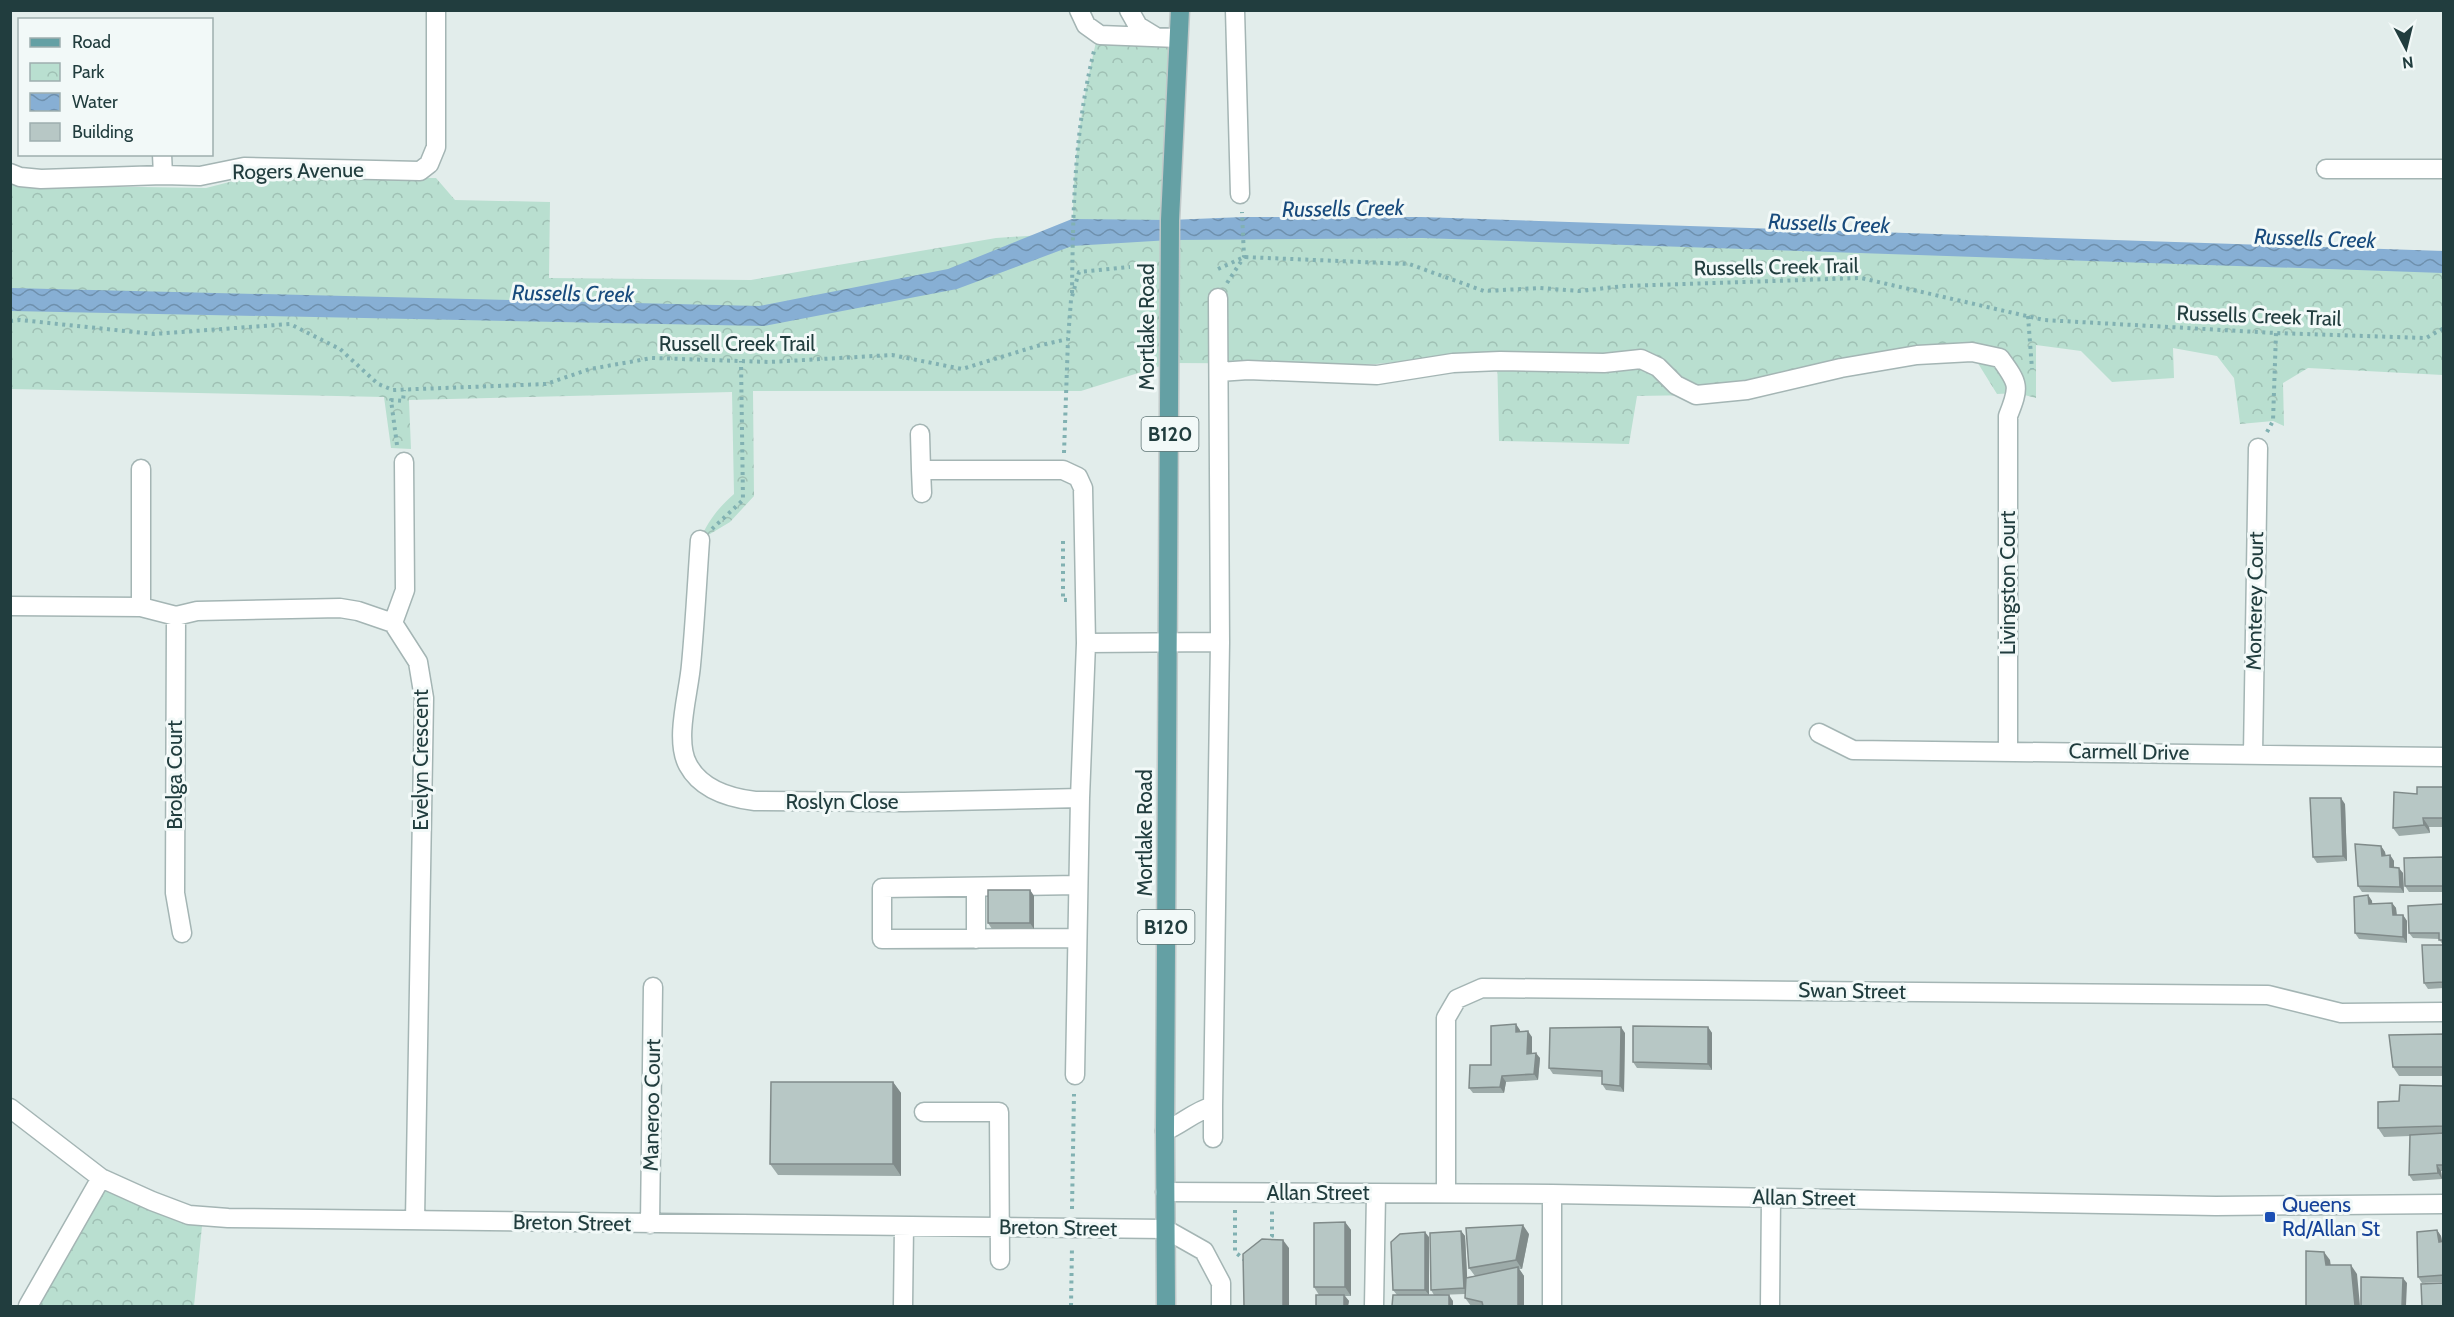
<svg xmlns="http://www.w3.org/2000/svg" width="2454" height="1317" font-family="Cabin,sans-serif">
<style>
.park{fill:url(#park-crowns)}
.water{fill:url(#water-waves)}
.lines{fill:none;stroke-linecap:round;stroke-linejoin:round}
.minor-casing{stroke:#a4b5b4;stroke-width:21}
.major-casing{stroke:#c1c9c9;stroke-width:21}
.path{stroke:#81b1b2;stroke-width:4;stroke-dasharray:3 4.5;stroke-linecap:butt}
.minor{stroke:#fff;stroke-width:18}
.major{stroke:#64a0a4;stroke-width:18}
.wall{fill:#9daba9}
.shaded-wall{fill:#808b8a}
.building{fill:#b7c7c5;stroke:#808b8a;stroke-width:1.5}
.transit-dot{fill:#1a4fb4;stroke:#f2f9f8;stroke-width:2}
.labels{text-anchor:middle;stroke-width:6;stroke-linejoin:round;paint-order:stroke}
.shield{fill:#f2f9f8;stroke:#607576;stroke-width:1.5}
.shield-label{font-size:20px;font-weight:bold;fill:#213d3e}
.street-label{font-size:21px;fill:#213d3e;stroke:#f2f9f8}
.transit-label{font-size:21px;fill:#164399;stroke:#f2f9f8;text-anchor:start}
.water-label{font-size:22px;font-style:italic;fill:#184b7d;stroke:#f2f9f8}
</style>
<defs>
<pattern id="park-crowns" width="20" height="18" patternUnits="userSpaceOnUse" patternTransform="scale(1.5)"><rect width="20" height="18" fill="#b9dfd0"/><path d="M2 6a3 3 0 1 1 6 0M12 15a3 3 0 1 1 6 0" fill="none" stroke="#9fc0b4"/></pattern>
<pattern id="water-waves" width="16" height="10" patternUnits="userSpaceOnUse" patternTransform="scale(1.5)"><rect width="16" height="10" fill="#87afd4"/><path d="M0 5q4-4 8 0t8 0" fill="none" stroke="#6e90ad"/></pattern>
</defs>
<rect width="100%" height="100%" fill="#e2edeb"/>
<path class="park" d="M1178 38 1171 229 2443 260V375L2308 368 2283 383 2284 426 2273 421 2240 424 2234 378 2217 356 2173 348 2174 378 2112 382 2081 351 2036 345V398L2017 393 1997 394 1971 352 1696 395 1637 396 1629 444 1499 441 1497 352 1376 364 1170 363 1081 391H753L754 496 730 522 700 540C708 521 718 508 734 494L732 392 409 400 411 449 391 448 384 397 11 389V185L206 188 249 177 436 178 455 200 550 202 549 278 751 280 996 238 1073 233C1072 169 1081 105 1096 42Z
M101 1178 203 1216 194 1306H28Z"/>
<path class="water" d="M1243 217H1421L2444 251 2443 273 1422 238 1170 240 1072 246 957 289 764 326 11 311V288L759 306 948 269 1072 219 1170 220Z"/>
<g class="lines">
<g class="minor-casing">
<path id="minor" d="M1079 10 1086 25 1100 35 1178 38
M1129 10 1138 26 1156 37
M1235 10 1240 194
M162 154 163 175
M2326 169H2444
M10 173 20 177 41 179 163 175 200 176 244 167 420 171 429 164 436 147V10
M1219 372 1248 370 1377 375 1453 363 1500 361 1604 363 1641 359 1658 367 1676 385 1696 395 1747 390 1841 368 1917 355 1972 352 2000 358C2019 384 2020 386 2008 416V751
M141 469V607
M921 470 922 493
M700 540C697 582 695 623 691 665 689 692 674 740 688 765 701 789 730 798 755 801L904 802 1080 798 1086 643 1083 488 1078 477 1063 470H921L920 434
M10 606 141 607 176 616 197 611 340 608 358 611 393 623 418 662 424 698 415 1220
M176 616 175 893 182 933
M393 623 405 590 404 462
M1086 643 1220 642
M1819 733 1853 750 2444 757
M2253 754 2258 448
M976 887V939
M1077 938 882 939V888L1078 885
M1075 1075 1080 798
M1213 1106V1138
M10 1108 101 1178 152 1201 189 1215 228 1218 1165 1229 1204 1251 1221 1283V1306
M924 1112H999L1000 1260
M1165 1131C1182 1124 1195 1111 1213 1106L1220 642 1218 298
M1165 1192 1552 1194 2216 1206 2444 1204
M1446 1193V1018L1457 999 1482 988 2268 995 2341 1013 2444 1012
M650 1224 653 987
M28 1306 101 1178
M903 1306 904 1226
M1374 1306 1376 1194
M1552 1306V1194
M1770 1306 1771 1197"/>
</g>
<g class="major-casing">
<path id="major" d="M1166 1306 1165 1131 1170 220 1180 10"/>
</g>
<path class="path" d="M1218 269 1244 257 1409 264 1484 291 1540 288 1579 291 1624 286 1861 278 2044 320 2276 333 2426 338 2444 328
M1227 283 1244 257 1242 212
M1072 293C1073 209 1074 133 1094 51
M2028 316 2032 369
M10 321 20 320 154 334 290 324 340 349 378 384 393 390 546 384 590 369 652 358 769 362 892 355 962 369 1037 346 1068 339 1071 300 1079 272 1130 267
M2267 432 2273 421 2276 333
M397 445 391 400 403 401 404 390
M1064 453 1068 339
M712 529 743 500 741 361
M1063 541V600H1068
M1072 1209 1074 1094
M1235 1210V1252L1246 1261
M1267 1243 1272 1236V1210
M1071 1306 1072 1247"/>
<use href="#minor" class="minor"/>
<use href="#major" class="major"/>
</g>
<path class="wall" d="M2444 787V827H2429L2430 833 2399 836 2393 828Z
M2345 804 2347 861 2317 863 2313 857Z
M2381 846 2385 852 2386 856 2390 855 2394 861V867L2403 873 2404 893 2362 892 2358 886Z
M2444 857V892H2409L2405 886Z
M1030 890 1034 896V929H992L988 923Z
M2368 895 2372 901V904L2392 903 2396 908 2397 915H2403L2407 921V943L2359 939 2355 933Z
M2444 904V988L2428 989 2424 983 2443 945 2439 939 2413 938 2409 933Z
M1708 1027 1712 1033V1070L1637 1068 1633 1062Z
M1520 1030V1031L1532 1037V1053L1540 1058 1538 1080 1506 1082 1504 1093H1473L1469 1088 1491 1065Z
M1625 1033 1624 1092 1606 1090 1602 1084V1077L1553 1074 1549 1068Z
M2444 1034V1076H2399L2393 1067Z
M893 1082 901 1093V1176L778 1175 770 1164Z
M2444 1086V1171H2441L2442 1179 2413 1181 2409 1175 2410 1136 2384 1137 2378 1128 2399 1101Z
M1345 1222 1351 1230V1296H1345L1349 1301 1348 1306H1316L1319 1295 1314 1287Z
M2437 1230 2441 1236 2442 1242 2444 1241V1282L2422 1283 2418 1277Z
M1461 1231 1465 1236 1467 1277 1475 1276 1469 1268 1529 1234 1522 1269H1519L1524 1276V1306H1471L1465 1298V1294L1438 1295 1453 1301V1306H1392L1397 1295 1393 1290 1429 1237V1295H1434L1431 1290Z"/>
<path class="shaded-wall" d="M2341 798 2345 804 2347 861 2343 856Z
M2423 818 2429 827 2430 833 2424 825Z
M2381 846 2385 852 2386 862 2382 856Z
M2390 855 2394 861V873L2390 867Z
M2399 868 2403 873 2404 893 2400 887Z
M1030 890 1034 896V929L1030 923Z
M2368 895 2372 901 2373 910 2369 904Z
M2392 903 2396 908 2397 921 2393 915Z
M2403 915 2407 921V943L2403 937Z
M1516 1024 1520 1030V1037L1516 1032Z
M1621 1027 1625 1033 1624 1092 1620 1086Z
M1708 1027 1712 1033V1070L1708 1064Z
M1528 1031 1532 1037V1059L1527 1054Z
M1536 1053 1540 1058 1538 1080 1534 1074Z
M1502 1076 1506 1082 1504 1093 1500 1087Z
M893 1082 901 1093V1176L893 1164Z
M2437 1165 2441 1171 2442 1179 2438 1173Z
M1345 1222 1351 1230V1296L1345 1287Z
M1523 1225 1529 1234 1522 1269 1516 1260Z
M2437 1230 2441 1236 2443 1248 2439 1242Z
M1461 1231 1465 1236 1468 1294 1464 1288Z
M1425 1232 1429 1237V1295L1425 1290Z
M1283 1240 1289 1248V1306H1283Z
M2324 1252 2330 1260 2332 1274 2326 1265Z
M2351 1265 2357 1274 2360 1306H2355Z
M1518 1267 1524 1276V1306H1518Z
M2403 1278 2407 1283 2406 1306H2402Z
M1344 1295 1349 1301 1348 1306H1344Z
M1449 1295 1453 1301V1306H1449Z"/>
<path class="building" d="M2417 787H2444V818H2423L2424 825 2393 828 2394 792 2417 794Z
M2310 798H2341L2343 856 2313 857Z
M2355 844 2381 846 2382 856 2390 855V867L2399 868 2400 887 2358 886Z
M2444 857V886H2405L2404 858Z
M988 890H1030V923H988Z
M2368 895 2369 904 2392 903 2393 915H2403V937L2355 933 2354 897Z
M2444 904V940H2439V933H2409L2408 906Z
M2422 945H2444V982L2424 983Z
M1516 1024V1032L1528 1031 1527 1054 1536 1053 1534 1074 1502 1076 1500 1087 1469 1088 1470 1065H1491V1026Z
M1633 1026 1708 1027V1064L1633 1062Z
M1621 1027 1620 1086 1602 1084V1071L1549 1068 1550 1028Z
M2444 1034V1067H2393L2389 1035Z
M771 1082H893V1164H770Z
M2400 1085 2444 1086V1126L2378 1128V1102L2399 1101Z
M2444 1133V1165H2437L2438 1173 2409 1175 2410 1135Z
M1345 1222V1287H1314V1223Z
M1523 1225 1516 1260 1469 1268 1466 1228Z
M2437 1230 2439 1242 2444 1241V1275L2418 1277 2417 1232Z
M1461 1231 1464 1288 1431 1290 1430 1233Z
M1425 1232V1290H1393L1391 1242 1400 1234Z
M1262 1239 1283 1240V1306H1244L1243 1254Z
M2306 1251 2324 1252 2326 1265H2351L2355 1306H2306Z
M1518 1267V1306H1483L1482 1302 1465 1298 1466 1278Z
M2361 1277 2403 1278 2402 1306H2361Z
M2444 1283V1306H2422L2421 1284Z
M1316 1295H1344V1306H1316Z
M1393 1295H1449V1306H1392Z"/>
<rect class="transit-dot" x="2264" y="1211" width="12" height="12" rx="3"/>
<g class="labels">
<g class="shield">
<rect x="1141.5" y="417" width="57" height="34" rx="4.5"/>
<rect x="1137.5" y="910" width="57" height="34" rx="4.5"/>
</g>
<g class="shield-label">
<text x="1170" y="441">B120</text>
<text x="1166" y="934">B120</text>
</g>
<g class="street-label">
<text transform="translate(298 171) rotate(-1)" y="7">Rogers Avenue</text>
<text transform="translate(1776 267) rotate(-1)" y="7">Russells Creek Trail</text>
<text transform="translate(2259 316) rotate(2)" y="7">Russells Creek Trail</text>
<text transform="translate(1147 327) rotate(-90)" y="7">Mortlake Road</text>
<text x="737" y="351">Russell Creek Trail</text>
<text transform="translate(2008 583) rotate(-90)" y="7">Livingston Court</text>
<text transform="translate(2255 601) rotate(-89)" y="7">Monterey Court</text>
<text transform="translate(2129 752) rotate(1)" y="7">Carmell Drive</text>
<text transform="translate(421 760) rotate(-90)" y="7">Evelyn Crescent</text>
<text transform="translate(175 775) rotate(-90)" y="7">Brolga Court</text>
<text x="842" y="809">Roslyn Close</text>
<text transform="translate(1145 833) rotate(-90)" y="7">Mortlake Road</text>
<text transform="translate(1852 991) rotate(1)" y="7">Swan Street</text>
<text transform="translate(652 1105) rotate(-89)" y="7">Maneroo Court</text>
<text x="1318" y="1200">Allan Street</text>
<text transform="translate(1804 1198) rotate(1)" y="7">Allan Street</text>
<text transform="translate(572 1223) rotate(1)" y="7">Breton Street</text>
<text transform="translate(1058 1228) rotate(1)" y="7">Breton Street</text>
</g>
<g class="transit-label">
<text x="2282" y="1212">Queens<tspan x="2282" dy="24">Rd/Allan St</tspan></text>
</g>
<g class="water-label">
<text transform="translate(1343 208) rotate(-1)" y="8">Russells Creek</text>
<text transform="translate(1829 223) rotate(2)" y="8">Russells Creek</text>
<text transform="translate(2315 238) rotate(2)" y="8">Russells Creek</text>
<text transform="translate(573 293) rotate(1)" y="8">Russells Creek</text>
</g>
</g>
<rect width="2454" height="1317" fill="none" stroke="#213d3e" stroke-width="24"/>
<rect x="18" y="18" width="195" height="138" fill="#f2f9f8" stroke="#9eaeae" stroke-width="1.5"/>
<rect x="30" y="38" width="30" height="9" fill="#64a0a4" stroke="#9eaeae" stroke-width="1.5"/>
<text x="72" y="48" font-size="18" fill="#213d3e">Road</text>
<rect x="30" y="63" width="30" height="18" fill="url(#park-crowns)" stroke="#9eaeae" stroke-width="1.5"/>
<text x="72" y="78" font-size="18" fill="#213d3e">Park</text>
<rect x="30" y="93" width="30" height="18" fill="url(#water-waves)" stroke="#9eaeae" stroke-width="1.5"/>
<text x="72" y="108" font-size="18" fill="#213d3e">Water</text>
<rect x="30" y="123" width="30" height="18" fill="#b7c7c5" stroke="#9eaeae" stroke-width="1.5"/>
<text x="72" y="138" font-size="18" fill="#213d3e">Building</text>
<g transform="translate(2406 48) rotate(173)" stroke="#f2f9f8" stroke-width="4.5" paint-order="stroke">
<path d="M0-4.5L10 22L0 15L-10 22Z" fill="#213d3e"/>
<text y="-9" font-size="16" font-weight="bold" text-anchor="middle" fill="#213d3e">N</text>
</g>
</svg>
